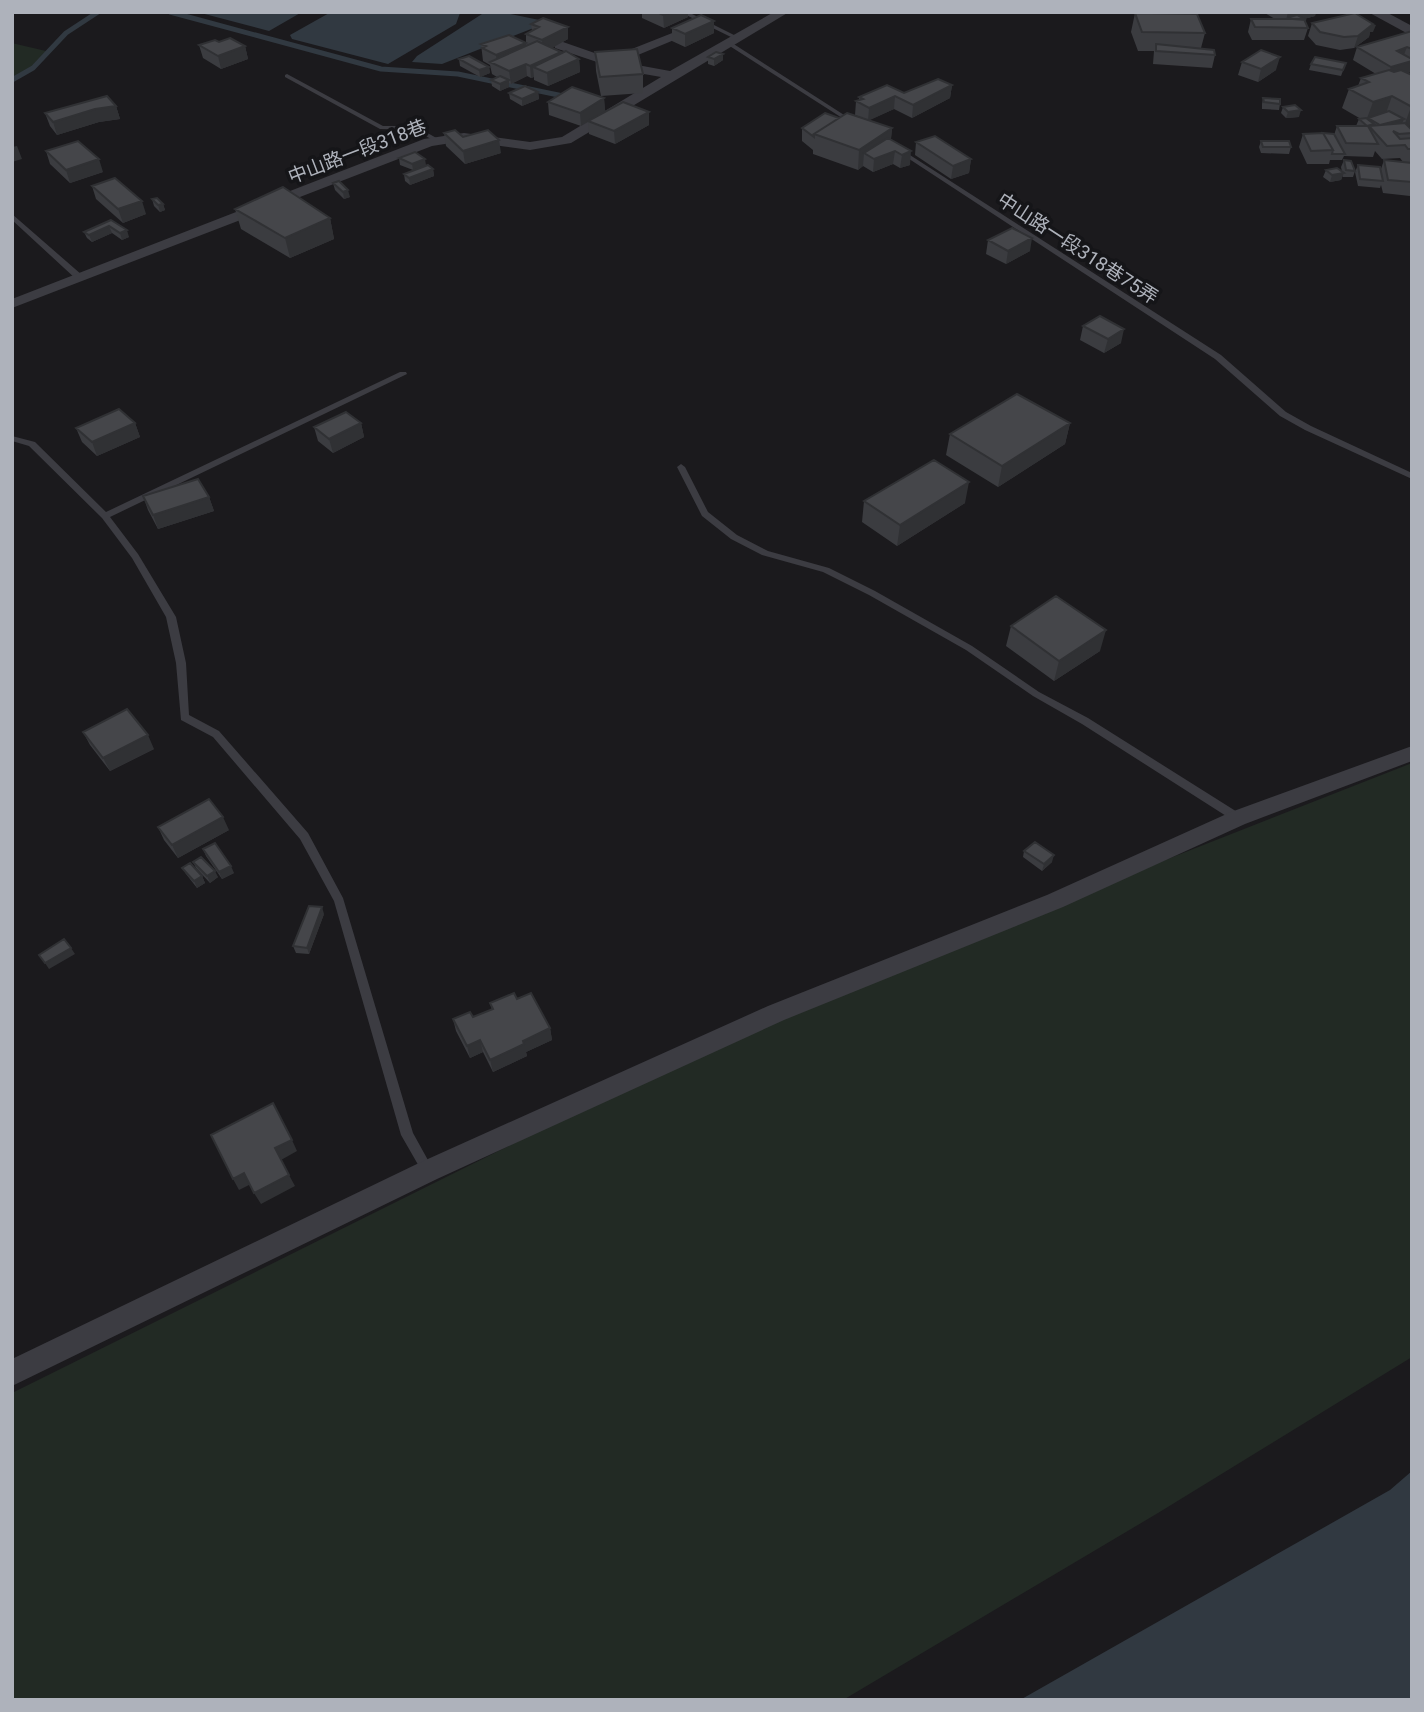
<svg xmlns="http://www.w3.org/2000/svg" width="1424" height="1712" font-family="Roboto,'Noto Sans TC',sans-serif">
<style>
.green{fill:#222a24}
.water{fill:#313941}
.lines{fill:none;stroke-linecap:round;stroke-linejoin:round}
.stream{stroke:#313941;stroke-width:5}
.service{fill:#3c3c42;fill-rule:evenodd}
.minor{fill:#3c3c42;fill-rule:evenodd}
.tertiary{fill:#3c3c42;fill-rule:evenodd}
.wall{fill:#3b3c40}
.shaded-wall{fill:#303134}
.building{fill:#45464a;stroke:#303134;stroke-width:2}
.labels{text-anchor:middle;stroke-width:7;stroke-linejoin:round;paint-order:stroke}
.far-street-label{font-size:19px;fill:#aeb2bb;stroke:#151518}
</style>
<rect width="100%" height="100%" fill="#1b1a1d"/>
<path class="green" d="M12 43 16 44 46 51 25 73 12 77Z
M1412 763V1357L1158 1513 843 1700H12V1393L776 1013Z"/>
<path class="water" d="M197 12H302L269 31Z
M331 12H456L460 13 456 24 388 64 292 39 290 35Z
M501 12 549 22 442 64 412 62 417 56 482 14Z
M1412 1471V1700H1020L1390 1490Z"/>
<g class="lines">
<path class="stream" d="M170 12 381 69 458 74 568 97
M12 80 33 68 66 33 98 12"/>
<path class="service" d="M680 12H688L738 37 733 38Z
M725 41H729L855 122 850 123 725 43Z
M287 74 383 126H415L440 140 435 141 414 130 380 129 285 77V75Z
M899 148 1221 355 1286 412 1311 426 1412 473V479L1305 430 1280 416 1215 359 897 151 896 150Z
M12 214 82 275V279H76L12 220Z
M400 372H406L407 374 110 517 138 554 176 617 186 663 189 715 219 731 308 833 343 898 413 1133 434 1171 432 1175 428 1177 424 1175 401 1135 334 901 300 839 213 737 181 720 176 663 166 617 132 558 102 518 29 446 12 441V436L35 442 106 512Z
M681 464 685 467 708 512 737 535 768 551 829 568 875 591 972 646 1039 692 1088 718 1242 815 1243 818 1242 821H1234L1082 724 1033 696 966 650 869 595 823 572 762 555 731 539 702 516 677 467Z"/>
<path class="minor" d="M774 12H789L571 143 530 150 464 141 432 146 12 308V299L424 139 464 133 530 142 562 137 661 77 621 70 555 48V42H563L609 58 695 24H703V28L621 62 670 71Z
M1412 746V761L1245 824 1063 907 784 1020 437 1179 12 1386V1359L419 1163 768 1006 1047 895 1231 812Z"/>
<path class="tertiary" d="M1368 12H1386L1412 26V36Z"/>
</g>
<path class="wall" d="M642 12H688V17L664 28 642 18Z
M1263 12H1316L1315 16 1304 19 1306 20 1305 23 1308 28 1304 40H1252L1248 32 1251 19H1275Z
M1135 13 1205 33 1201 48 1215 55 1212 68 1153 64 1154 51H1138L1131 32Z
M714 21V33L685 47 672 41V28Z
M1312 23 1373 32H1370L1369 37 1354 48 1340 50 1316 45 1308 36Z
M531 24 568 27V39L552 48 561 52V54L579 59 580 72 548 86 534 80V77L531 78 527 76 511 84 509 83V87L500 91 492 86 491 80 497 77 492 74 490 65 483 61 481 44 523 42H526V34L532 31Z
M1412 31V67L1409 73H1408L1412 75V125L1408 126 1412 130V162H1406L1412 163V192L1410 196 1383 193 1381 185 1380 188 1358 186 1355 172 1358 165 1381 169 1384 160 1403 162 1400 158 1382 159 1375 151 1373 157 1344 156 1342 160H1330L1329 164H1307L1299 147 1303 134 1334 135 1337 126H1357H1356L1359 119H1361L1342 108 1349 89 1358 86 1361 78 1376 74 1353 60 1357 47Z
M219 42 245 46 248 59 221 69 203 58 199 45Z
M595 52 643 74V93L601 96 596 71Z
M723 54V60L714 66 708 64V57Z
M459 59 489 67 490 73 480 77 460 66Z
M1242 62 1276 70 1258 82 1238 75Z
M1346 63 1341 76 1309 70 1311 64Z
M952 85 950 98 912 118 894 109 869 120 892 128 891 139 910 165 900 168 893 164 873 172 863 166 858 170 813 154V150L802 141V128L839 118H863L855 115 856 101 859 100V97L904 93Z
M538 92 539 99 522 106 510 99 509 93Z
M604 98 605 112H649V125L615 144 589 134 588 122 581 126 549 115 548 102Z
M1263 98 1280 104 1279 110 1262 109V104Z
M116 106 120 119 99 122 57 135 50 126 45 113Z
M1283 107 1299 117 1286 118 1281 113Z
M444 133 463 137 501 153 465 164 446 146Z
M1261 141 1291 147 1289 154 1261 153 1259 147Z
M916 142 971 159 969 173 951 179 915 155Z
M46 151 103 172 70 183 50 164Z
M399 158 426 165 413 170 400 165Z
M1344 160 1355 171 1353 177H1343V175L1341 180 1330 182 1323 177 1326 170 1342 172 1341 167Z
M433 169 434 176 410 185 405 181 404 174Z
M333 183 350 197 344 199 335 190Z
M92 186 146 214 123 223 96 199Z
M152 199 163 204 165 210 160 212 154 206Z
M235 209 330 218 334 239 290 258 241 229Z
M111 220 129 237 122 240 112 233 92 242 87 238 84 232Z
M988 240 1030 251 1006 264 986 254Z
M1083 326 1121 343 1104 353 1080 340Z
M135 423 140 437 97 456 82 442 76 428Z
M361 423 364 437 333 453 318 441 314 427Z
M1070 423 1065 444 998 487 946 455 950 434Z
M143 496 209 497 214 511 158 529 148 510Z
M864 501 965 503 897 546 862 522Z
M1011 626 1100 651 1054 681 1006 646Z
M83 732 154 749 110 771 90 745Z
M158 827 229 830 178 858 164 840Z
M203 849 234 873 222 879 206 856Z
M1024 851 1052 862 1042 871 1023 857Z
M193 862 218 877 210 883 196 868Z
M182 868 202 876 205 883 197 888 186 874Z
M324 914 309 954 296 953 293 946Z
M517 999 550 1028 552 1040 526 1052 527 1056 493 1072 483 1052 470 1058 456 1031 453 1019 473 1017 492 1010 490 1003Z"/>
<path class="shaded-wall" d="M671 12H688V17L664 28 663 15Z
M1288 12H1316L1315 16 1297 21 1290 17 1288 23 1285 24Z
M714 21V33L685 47V34Z
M1373 24 1376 25 1373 32H1370L1369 37 1354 48 1358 36Z
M568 27V39L543 53 542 40Z
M526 43 527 56 497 65 496 55Z
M245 46 248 59 221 69 218 56Z
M1407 47 1402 60 1397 51Z
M561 52 562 65 533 67 534 77 531 78 530 66Z
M723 54V60L714 66V59Z
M1280 57 1276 70 1258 82 1261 69Z
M579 59 580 72 548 86 547 73Z
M1412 61V67L1409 73 1386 79 1391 67Z
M526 64 527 76 511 84 509 71Z
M489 67 490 73 480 77 479 70Z
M509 80V87L500 91V84Z
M952 85 950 98 912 118 913 105Z
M538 92 539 99 522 106V99Z
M895 96 894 109 868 121 869 108Z
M1392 96 1385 116 1368 118 1367 121H1366L1373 102Z
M604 98 605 112 581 126 580 113Z
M116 106 120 119 99 122 57 135 53 122 95 109Z
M1411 107 1412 125 1404 126Z
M1301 110 1299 117 1286 118 1288 112Z
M649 112V125L615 144 614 131Z
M1404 119 1401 126 1380 125Z
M892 128 890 148 864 153 863 166 858 170 859 150Z
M499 140 501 153 465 164 463 151Z
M17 146 22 159 12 162V147Z
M895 151 893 164 873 172 874 159Z
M911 151 910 165 900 168 902 155Z
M99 159 103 172 70 183 66 170Z
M425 159 426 165 413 170 412 164Z
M971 159 969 173 951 179 953 166Z
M433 169 434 176 410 185 409 178Z
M1344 173 1341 180 1330 182 1332 175Z
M348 190 350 197 344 199 343 192Z
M142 201 146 214 123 223 118 209Z
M163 204 165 210 160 212 158 205Z
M330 218 334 239 290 258 285 238Z
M109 226 112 233 92 242 89 235Z
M127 230 129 237 122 240 120 233Z
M1032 238 1030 251 1006 264 1008 251Z
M1124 329 1121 343 1104 353 1108 339Z
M135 423 140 437 97 456 92 442Z
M361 423 364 437 333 453 329 439Z
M1070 423 1065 444 998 487 1002 466Z
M969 482 965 503 897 546 900 525Z
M209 497 214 511 158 529 153 515Z
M1106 630 1100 651 1054 681 1059 661Z
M148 735 154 749 110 771 103 758Z
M223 817 229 830 178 858 172 845Z
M1054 855 1052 862 1042 871 1044 864Z
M231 866 234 873 222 879 219 872Z
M215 871 218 877 210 883 207 876Z
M202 876 205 883 197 888 194 881Z
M322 907 324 914 309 954 307 948Z
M71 948 75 954 49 969 45 963Z
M550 1028 552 1040 526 1052 527 1056 493 1072 490 1060 523 1041Z
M480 1040 483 1052 470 1058 467 1046Z
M292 1140 297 1151 281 1160 275 1148Z
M244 1173 251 1184 239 1190 233 1179Z
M289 1175 295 1186 261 1204 254 1193Z"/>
<path class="building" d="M657 12H671L663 15Z
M1135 13 1197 14 1205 33 1142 32Z
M1355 13 1373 24 1358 36 1344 37 1320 32 1312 23Z
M701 15 714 21 685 34 672 28Z
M1297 15 1306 20 1293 19 1290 17Z
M543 18 568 27 542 40 526 34 539 27 531 24Z
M1251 19H1304L1308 28 1255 27Z
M1412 31V49L1407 47 1397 51 1412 59V61L1391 67 1357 47Z
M509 35 526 43 496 55 482 48 486 46 481 44Z
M230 38 245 46 218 56 199 45 215 40 219 42Z
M537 41 561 52 530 66 526 64 509 71 490 62Z
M1156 44 1214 50 1215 55 1156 51Z
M637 49 643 74 600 77 595 52Z
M1261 50 1280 57 1261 69 1242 62Z
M566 51 579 59 547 73 533 67Z
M716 52 723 54 714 59 708 57Z
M469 56 489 67 479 70 459 59Z
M1315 57 1346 63 1343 70 1311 64Z
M1389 70 1394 72 1401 70 1412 75V107L1392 96 1373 102 1349 89 1369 82 1361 78Z
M500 76 509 80 500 84 491 80Z
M938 79 952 85 913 105 895 96 869 108 856 101 863 99 859 97 887 85 904 93Z
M525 86 538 92 522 99 509 93Z
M572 87 604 98 580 113 548 102Z
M107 96 116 106 95 109 53 122 45 113Z
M1263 98 1280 99V104L1264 102Z
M623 102 649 112 614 131 588 121Z
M1295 105 1301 110 1288 112 1283 107Z
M1389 111 1404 119 1380 125 1368 118Z
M825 113 839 118 814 134V137L802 128Z
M847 113 892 128 859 150 814 134Z
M1366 118 1374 124 1367 126 1359 119Z
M1405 123 1412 130V133L1399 134 1393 131 1400 139 1412 138V149H1408L1405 145 1387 146 1369 126Z
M1337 126H1368L1378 144 1346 143Z
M455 130 463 137 488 130 499 140 463 151 444 133Z
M1323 133 1333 150 1311 151 1303 134Z
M1323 133 1334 134 1345 154H1332L1333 150Z
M935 136 971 159 953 166 916 142Z
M888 138 911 151 902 155 895 151 874 159 864 153Z
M78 141 99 159 66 170 46 151Z
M1261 141H1289L1291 147H1263Z
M415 152 425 159 412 164 399 158Z
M1344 160 1351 161 1355 171 1346 170Z
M1384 160 1412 163V182L1388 180Z
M428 165 433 169 409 178 404 174Z
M1358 165 1380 167 1383 181 1360 179Z
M1337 168 1344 173 1332 175 1326 170Z
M115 178 142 201 118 209 92 186Z
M339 181 348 190 343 192 333 183Z
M283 187 330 218 285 238 235 209Z
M157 198 163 204 158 205 152 199Z
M111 220 127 230 120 233 109 226 89 235 84 232Z
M1012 228 1032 238 1008 251 988 240Z
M1100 316 1124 329 1108 339 1083 326Z
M1017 394 1070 423 1002 466 950 434Z
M119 409 135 423 92 442 76 428Z
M346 412 361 423 329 439 314 427Z
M934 460 969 482 900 525 864 501Z
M198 479 209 497 153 515 143 496Z
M1056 596 1106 630 1059 661 1011 626Z
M127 709 148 735 103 758 83 732Z
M209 799 223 817 172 845 158 827Z
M1035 842 1054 855 1044 864 1024 851Z
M215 843 231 866 219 872 203 849Z
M201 857 215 871 207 876 193 862Z
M190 863 202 876 194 881 182 868Z
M309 906 322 907 307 948 293 946Z
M64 939 71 948 45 963 39 955Z
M514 993 517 999 531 993 550 1028 523 1041 524 1044 490 1060 480 1040 467 1046 453 1019 470 1012 473 1017 493 1009 490 1003Z
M273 1103 292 1140 275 1148 289 1175 254 1193 244 1173 233 1179 211 1135Z"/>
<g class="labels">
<g class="far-street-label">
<text transform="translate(357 151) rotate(-21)" y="7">中山路一段318巷</text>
<text transform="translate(1078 248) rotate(33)" y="7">中山路一段318巷75弄</text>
</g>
</g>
<rect width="1424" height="1712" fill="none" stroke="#aeb2bb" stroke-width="28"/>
</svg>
